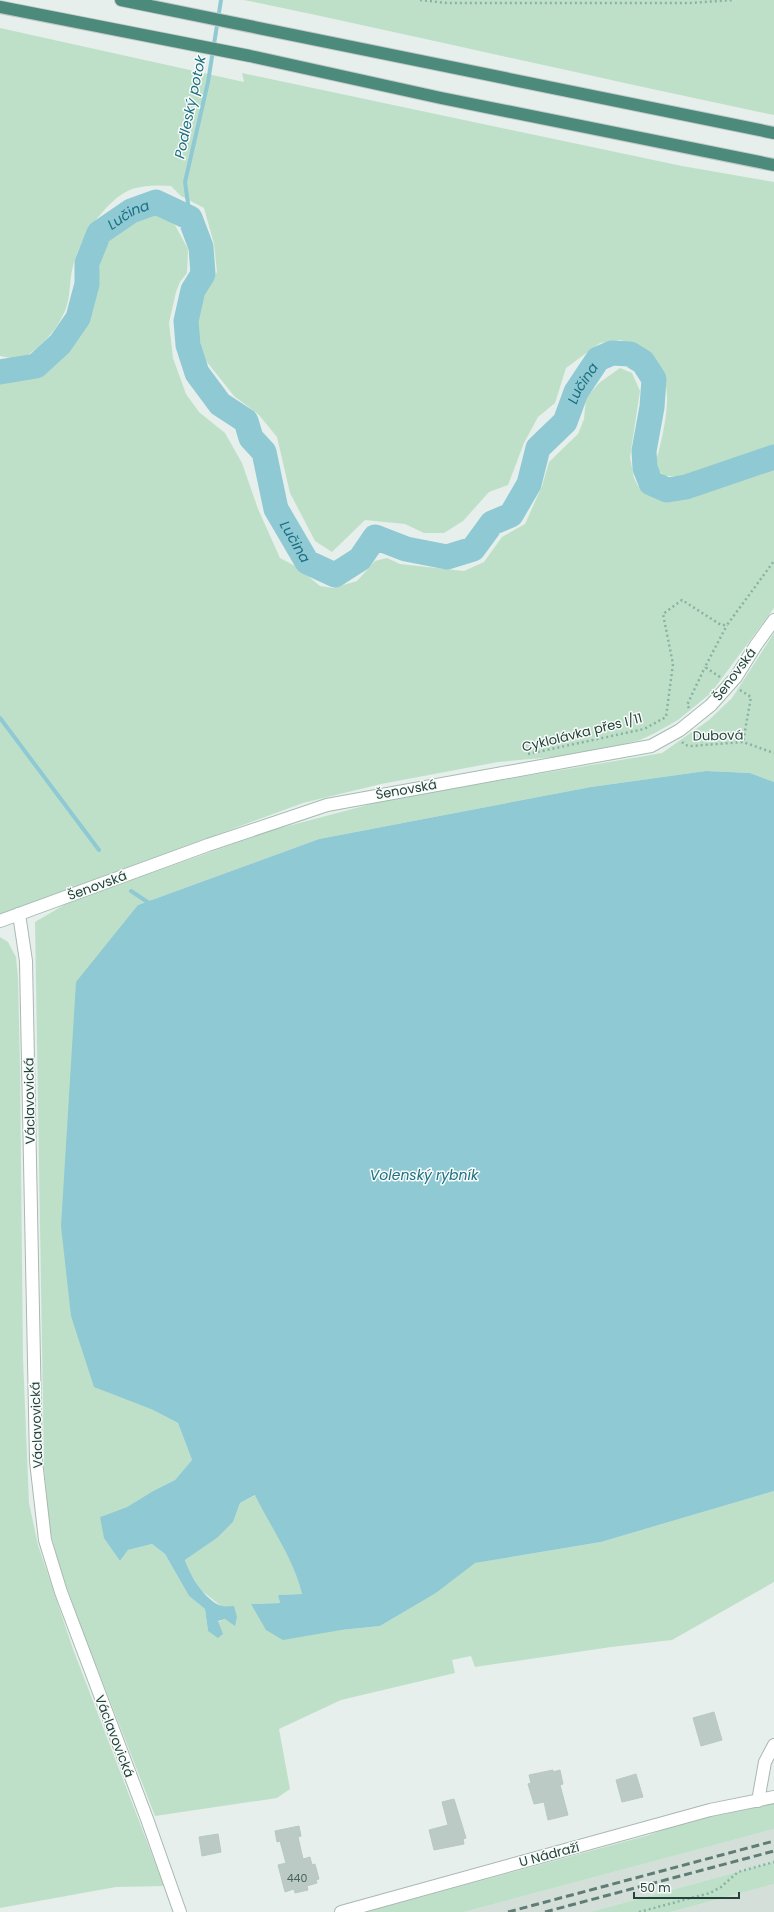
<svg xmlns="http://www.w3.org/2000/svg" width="774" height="1912" font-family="Poppins,sans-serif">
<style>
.built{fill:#d4dfda}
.green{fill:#bfe0c8}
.water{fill:#8ec9d4}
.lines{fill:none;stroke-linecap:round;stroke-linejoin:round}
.stream{stroke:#8ec9d4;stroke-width:4}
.river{stroke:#8ec9d4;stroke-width:25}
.building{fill:#bbcac4;stroke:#b8c9c2}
.minor-casing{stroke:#a8b8b2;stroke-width:14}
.tertiary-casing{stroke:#a8b8b2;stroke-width:14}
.secondary-casing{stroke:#a4bbb3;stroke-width:14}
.trunk-casing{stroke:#c2cac8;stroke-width:14}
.path{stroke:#86b3a5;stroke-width:2.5;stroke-dasharray:2 3;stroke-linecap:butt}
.minor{stroke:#fff;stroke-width:12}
.tertiary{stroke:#fff;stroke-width:12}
.secondary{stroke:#fff;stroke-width:12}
.trunk{stroke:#4c8a7c;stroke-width:12}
.rail{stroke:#5f7d75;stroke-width:3;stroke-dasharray:8 4;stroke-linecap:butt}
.secondary-bridge-casing{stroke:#a4bbb3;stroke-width:14;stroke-linecap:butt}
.secondary-bridge{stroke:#fff;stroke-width:12}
.labels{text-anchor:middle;stroke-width:3;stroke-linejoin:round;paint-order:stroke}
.number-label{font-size:11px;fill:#4a645c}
.street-label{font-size:13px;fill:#24423a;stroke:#f7fbf9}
.water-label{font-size:14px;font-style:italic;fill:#1c6f80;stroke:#f7fbf9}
</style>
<rect width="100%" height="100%" fill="#e6efeb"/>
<path class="built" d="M774 1829V1862L590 1912H464Z
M774 1884V1912H671Z"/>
<path class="green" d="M244 0H774V115C597 78 421 37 244 0Z
M0 28 244 82 242 73 682 166 774 182V450L683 476H664L655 466C661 442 675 394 661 372 652 357 636 348 621 340L600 343 566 368 555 403 538 417 524 443 508 485 489 492 463 521 444 533H424L405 524 365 520 332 552 315 541 290 493 277 437 259 415 234 396 203 357 196 320 207 288 217 272 214 244 204 208 181 196 171 186C158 185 145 185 132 189 106 199 79 240 73 266 69 280 71 297 65 311 54 335 42 344 22 360L0 356Z
M151 213 160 216 175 225 188 249 187 273 180 282 176 292 169 323 173 358 186 394 199 412 225 433 242 463 258 509 280 558 297 567 320 586 333 588 357 581 375 561 387 558 400 564 464 571 484 562 502 537 525 524 542 486 549 462 578 434 584 419 586 398 599 383 620 368 632 373 640 391 630 457 634 478 638 486 646 493 656 496 670 497 737 478 774 463V608L711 693 678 720 655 733 640 740 612 747 565 756 498 762 381 784 303 803 0 914V384L41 374 63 353 88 320 98 281 101 253 111 237 140 217Z
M774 633V782L750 773 706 771 591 787 319 839 138 905 151 1409 178 1423 192 1460 175 1480 153 1491 127 1507 100 1517 114 1552 120 1561 128 1550 152 1544 165 1554 189 1596 205 1609 208 1631 222 1634 218 1622 225 1619 235 1625 221 1606 202 1591 188 1570 185 1560 217 1538 233 1522 240 1503 256 1495C260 1506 265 1513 271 1522 284 1545 296 1569 302 1594L278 1595 280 1603 251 1604 258 1614 341 1630 380 1626 436 1593 474 1563 601 1542 774 1491V1582L672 1640 611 1647 475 1667 471 1656 452 1660 455 1673 341 1700 279 1729 290 1789 277 1798 155 1816 80 1624 60 1568 50 1531 44 1468 35 922 69 902 273 830 390 799 662 753 709 720 732 698Z
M0 937 8 942 16 957 18 978 20 1066 23 1358 29 1503 38 1545 73 1649 164 1886 116 1887 0 1908Z
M774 1802V1829L464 1912H365L649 1835 698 1817Z
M774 1862V1884L671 1912H590Z"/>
<path class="water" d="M706 771 750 773 774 782V1491L601 1542 475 1563 436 1593 380 1626 341 1630 283 1640 266 1630 251 1604 280 1603 278 1595 302 1594C293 1557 271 1528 255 1495L240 1503 233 1522 217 1538 185 1560C189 1574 206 1602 222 1606 225 1607 230 1606 234 1606L237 1617 235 1626 225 1619 218 1621 223 1634 218 1638 208 1631 205 1609 189 1596 165 1554 152 1544 128 1550 120 1561 104 1538 100 1517 127 1507 153 1491 175 1480 192 1460 178 1423 151 1409 94 1387 71 1316 61 1226 76 982 138 905 319 839 591 787Z"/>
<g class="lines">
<path class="stream" d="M190 218 185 182 208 82 221 0
M0 718 99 850
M131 891 152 905"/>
<path class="river" id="s1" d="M0 372 36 366 60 344 78 318 87 284V263L99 233 131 211 156 202 190 218 201 247 203 274 193 290 186 321 188 345 197 373 220 404 246 421 251 438 264 452 276 509 307 562 335 575 360 559 375 537 406 549 447 557 473 549 492 523 511 515 529 484 538 448 565 422 576 392 598 359 612 353 630 354 643 362 654 379 652 407 644 451 645 468 651 483 667 490 686 487 774 457"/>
</g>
<path class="building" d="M714 1712 722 1740 701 1746 693 1718Z
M553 1770V1772L560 1770 563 1784 560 1785 568 1815 548 1820 544 1802 534 1804 528 1784 531 1783 529 1775Z
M636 1774 643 1797 622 1802 616 1780Z
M454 1799 466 1838 463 1839 464 1844 434 1850 429 1830 448 1825 442 1802Z
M299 1826 301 1836 298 1837 303 1859 310 1857 312 1865 315 1864 319 1879 316 1880 317 1883 307 1886 308 1890 295 1893 294 1889 285 1892 278 1865 286 1863 280 1841 277 1842 275 1831Z
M218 1834 221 1852 202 1856 199 1837Z"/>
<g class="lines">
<g class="minor-casing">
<path id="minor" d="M758 1801 765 1762 774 1745
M341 1912 710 1810 774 1797"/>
</g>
<g class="tertiary-casing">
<path id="tertiary" d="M19 914 26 961 36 1461 45 1540 61 1592 147 1819 180 1912"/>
</g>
<g class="secondary-casing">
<path id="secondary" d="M756 645 774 620
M0 921 208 845 327 805 651 746 680 730 711 705"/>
</g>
<g class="trunk-casing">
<path id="trunk" d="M121 0 774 133
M0 7 250 56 441 98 774 165"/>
</g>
<path class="path" d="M420 0 447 3H690L733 0
M720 677 705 667 727 625
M740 690 751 697 743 742
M689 708 687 705 705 667
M682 742 685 745 691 746 743 742 774 753
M528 754 644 729 666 717 673 664 663 614 682 600 721 625H727L774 561
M639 1912 710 1893 721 1887 738 1872 774 1862"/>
<use href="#minor" class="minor"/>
<use href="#tertiary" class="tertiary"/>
<use href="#secondary" class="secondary"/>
<use href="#trunk" class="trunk"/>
<path class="rail" d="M508 1912 774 1841
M545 1912 774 1851"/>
<g class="secondary-bridge-casing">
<path id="secondary-bridge" d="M711 705 736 677 756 645"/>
</g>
<use href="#secondary-bridge" class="secondary-bridge"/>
</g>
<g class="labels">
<g class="number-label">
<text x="297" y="1882">440</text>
</g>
<g class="street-label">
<text transform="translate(734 674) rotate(-53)" y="5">Šenovská</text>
<text transform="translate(582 732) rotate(-14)" y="5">Cyklolávka přes I/11</text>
<text transform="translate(718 735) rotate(-1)" y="5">Dubová</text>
<text transform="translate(406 789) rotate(-10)" y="5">Šenovská</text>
<text transform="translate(97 885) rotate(-20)" y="5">Šenovská</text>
<text transform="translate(29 1101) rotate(-91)" y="5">Václavovická</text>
<text transform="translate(36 1425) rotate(-92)" y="5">Václavovická</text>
<text transform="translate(115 1736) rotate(69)" y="5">Václavovická</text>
<text transform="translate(549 1854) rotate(-15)" y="5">U Nádraží</text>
</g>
<g class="water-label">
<text transform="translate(190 107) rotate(-78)" y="5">Podleský potok</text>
<text dy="5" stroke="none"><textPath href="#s1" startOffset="224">Lučina</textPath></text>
<text dy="5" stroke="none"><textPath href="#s1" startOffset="1076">Lučina</textPath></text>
<text dy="5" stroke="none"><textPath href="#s1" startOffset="657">Lučina</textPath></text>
<text x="424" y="1180">Volenský rybník</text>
</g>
</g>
<path d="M634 1892v6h105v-6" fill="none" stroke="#24423a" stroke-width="2"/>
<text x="640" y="1892" font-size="12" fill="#24423a" stroke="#f7fbf9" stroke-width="3" paint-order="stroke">50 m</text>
</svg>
